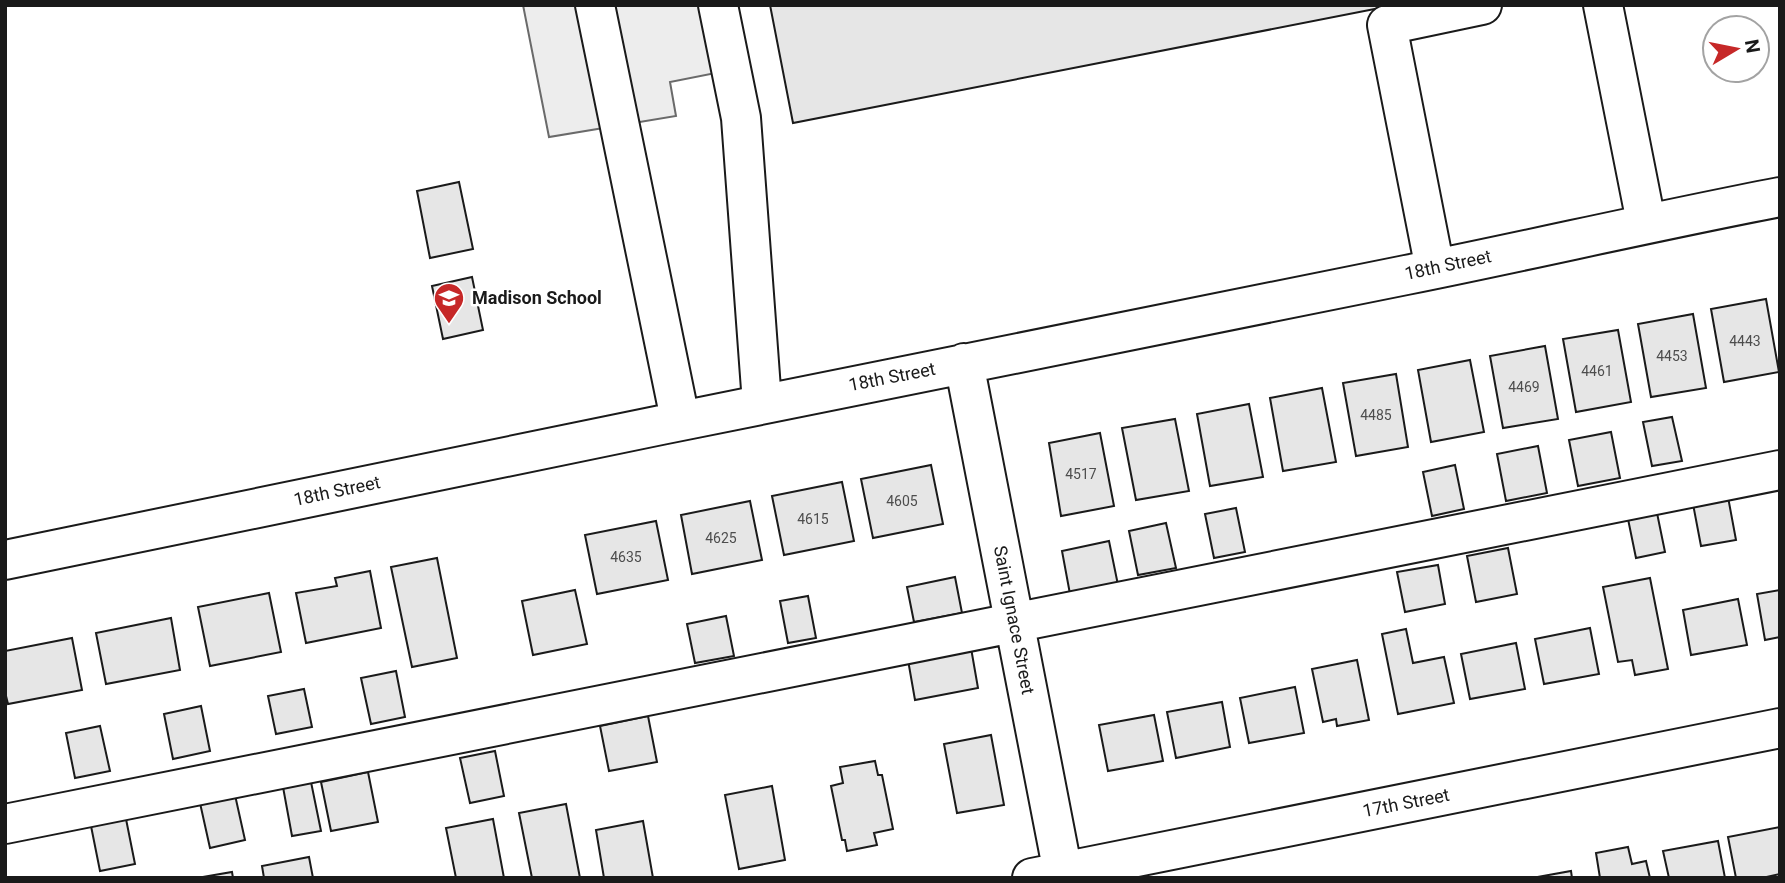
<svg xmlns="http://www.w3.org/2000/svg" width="1785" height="883" font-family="Roboto,sans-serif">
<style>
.parking{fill:#ededed;stroke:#6a6a6a;stroke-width:2}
.building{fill:#e6e6e6;stroke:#1a1a1a;stroke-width:2}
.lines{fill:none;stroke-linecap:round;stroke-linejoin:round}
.minor-casing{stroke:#1a1a1a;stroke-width:42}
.minor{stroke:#fff;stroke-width:38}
.labels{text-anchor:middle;stroke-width:5;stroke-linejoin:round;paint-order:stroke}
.number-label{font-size:14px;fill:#4d4d4d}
.street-label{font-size:18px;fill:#1a1a1a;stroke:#fff}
.poi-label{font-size:18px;font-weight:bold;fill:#1a1a1a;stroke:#fff;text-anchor:start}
</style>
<rect width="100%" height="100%" fill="#fff"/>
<path class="parking" d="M523 5H737L746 67 670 82 676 116 549 137Z"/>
<path class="building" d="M770 5H1395L793 123Z
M459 182 473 249 430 258 417 191Z
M472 277 483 330 443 339 432 286Z
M1766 299 1779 372 1724 382 1711 309Z
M1693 314 1706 388 1651 397 1638 324Z
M1618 330 1631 402 1576 412 1563 339Z
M1545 346 1558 419 1503 428 1490 356Z
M1470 360 1484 432 1431 442 1418 370Z
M1396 374 1408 447 1356 456 1343 383Z
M1322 388 1336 462 1283 471 1270 398Z
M1249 404 1263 477 1210 486 1197 414Z
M1672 417 1682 461 1652 466 1643 422Z
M1175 419 1189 491 1136 500 1122 428Z
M1611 432 1620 478 1578 486 1569 440Z
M1100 433 1114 506 1061 516 1049 443Z
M1538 446 1547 493 1506 501 1497 454Z
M931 465 943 524 873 538 861 479Z
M1455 465 1464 509 1432 516 1423 472Z
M842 482 854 541 784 555 772 496Z
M1728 497 1736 540 1701 546 1693 504Z
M750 501 762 560 692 574 681 515Z
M1236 508 1245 552 1214 558 1205 514Z
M1657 513 1665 552 1636 558 1628 519Z
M656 521 668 580 597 594 585 535Z
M1166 523 1176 568 1138 575 1129 531Z
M1109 541 1118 585 1070 594 1062 551Z
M1508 548 1517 594 1476 602 1467 556Z
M437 558 457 658 412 667 391 567Z
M1438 565 1445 604 1405 612 1397 572Z
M370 571 381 628 306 643 296 593 337 586 335 578Z
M955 577 962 613 914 622 907 587Z
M1650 578 1668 669 1635 675 1632 660 1618 662 1603 587Z
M575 590 587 644 533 655 522 601Z
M1780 590V637L1765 640 1757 594Z
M269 593 281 652 210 666 198 607Z
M808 596 816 638 788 643 780 601Z
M1738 599 1747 645 1691 655 1683 610Z
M726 616 734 656 695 663 687 624Z
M171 618 180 670 106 684 96 633Z
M1590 628 1599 674 1544 684 1535 639Z
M1406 629 1413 663 1444 657 1454 703 1398 714 1382 634Z
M72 638 82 690 8 704 5 692V651Z
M1516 643 1525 689 1470 699 1461 654Z
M971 648 978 688 915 700 908 660Z
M1357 660 1369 720 1337 726 1336 719 1323 722 1312 669Z
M396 671 405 717 371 724 361 678Z
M1295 687 1304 733 1249 743 1240 698Z
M304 689 312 727 276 734 268 696Z
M1222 702 1230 747 1176 758 1167 712Z
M201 706 210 751 173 759 164 714Z
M1154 715 1163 761 1108 771 1099 725Z
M648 716 657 762 609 771 600 726Z
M100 726 110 771 75 778 66 733Z
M991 735 1004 805 957 813 944 744Z
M495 751 504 796 470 803 460 758Z
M875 761 878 775H882L893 829 874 833 877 845 847 851 845 840H842L831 786 843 783 840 767Z
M368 772 378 822 331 831 321 782Z
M311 782 321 831 292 836 283 787Z
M772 786 785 860 739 869 725 795Z
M235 795 245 840 210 848 200 803Z
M566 804 580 878H532L519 813Z
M126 819 135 864 100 871 91 826Z
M493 819 504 878H456L446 828Z
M643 821 653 878H604L596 830Z
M1780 827V874L1762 878H1736L1728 837Z
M1718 841 1725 878H1669L1663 851Z
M1628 847 1632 864 1646 861 1650 878H1600L1596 853Z
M309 857 313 878H264L262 866Z
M1571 871 1572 878H1532Z
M232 872 233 878H197Z"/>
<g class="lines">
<g class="minor-casing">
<path id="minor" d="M595 5 680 419
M718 5 741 118 762 403
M1603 5 1646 222
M1435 269 1387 25 1482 5
M964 363 1064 878
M5 560C472 463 938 368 1406 275 1531 250 1655 221 1780 197
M5 824 1780 470
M1032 878 1780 728"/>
</g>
<use href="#minor" class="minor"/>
</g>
<defs>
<g id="school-pin" transform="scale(1.575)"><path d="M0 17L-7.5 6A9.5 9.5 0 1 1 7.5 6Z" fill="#c62828" stroke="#fff"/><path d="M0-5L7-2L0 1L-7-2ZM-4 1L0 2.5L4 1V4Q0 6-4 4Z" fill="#fff"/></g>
</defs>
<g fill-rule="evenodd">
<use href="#school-pin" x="449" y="298"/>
</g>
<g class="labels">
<g class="number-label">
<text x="1745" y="346">4443</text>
<text x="1672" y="361">4453</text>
<text x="1597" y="376">4461</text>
<text x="1524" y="392">4469</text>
<text x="1376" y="420">4485</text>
<text x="1081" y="479">4517</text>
<text x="902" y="506">4605</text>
<text x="813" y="524">4615</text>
<text x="721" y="543">4625</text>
<text x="626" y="562">4635</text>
</g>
<g class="street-label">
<text transform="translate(1448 265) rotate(-12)" y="6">18th Street</text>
<text transform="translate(892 377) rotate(-11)" y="6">18th Street</text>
<text transform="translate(337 491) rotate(-12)" y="6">18th Street</text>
<text transform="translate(1014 620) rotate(79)" y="6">Saint Ignace Street</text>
<text transform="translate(1406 803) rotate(-11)" y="6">17th Street</text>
</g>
<g class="poi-label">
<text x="472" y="304">Madison School</text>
</g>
</g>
<rect width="1785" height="883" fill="none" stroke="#1a1a1a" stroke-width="14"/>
<g transform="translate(1736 49) rotate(80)"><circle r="33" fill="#ffffff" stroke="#a3a3a3" stroke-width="2"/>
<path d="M0-5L12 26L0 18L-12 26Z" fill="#c62828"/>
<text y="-10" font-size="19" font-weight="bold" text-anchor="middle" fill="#1a1a1a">N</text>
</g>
</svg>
